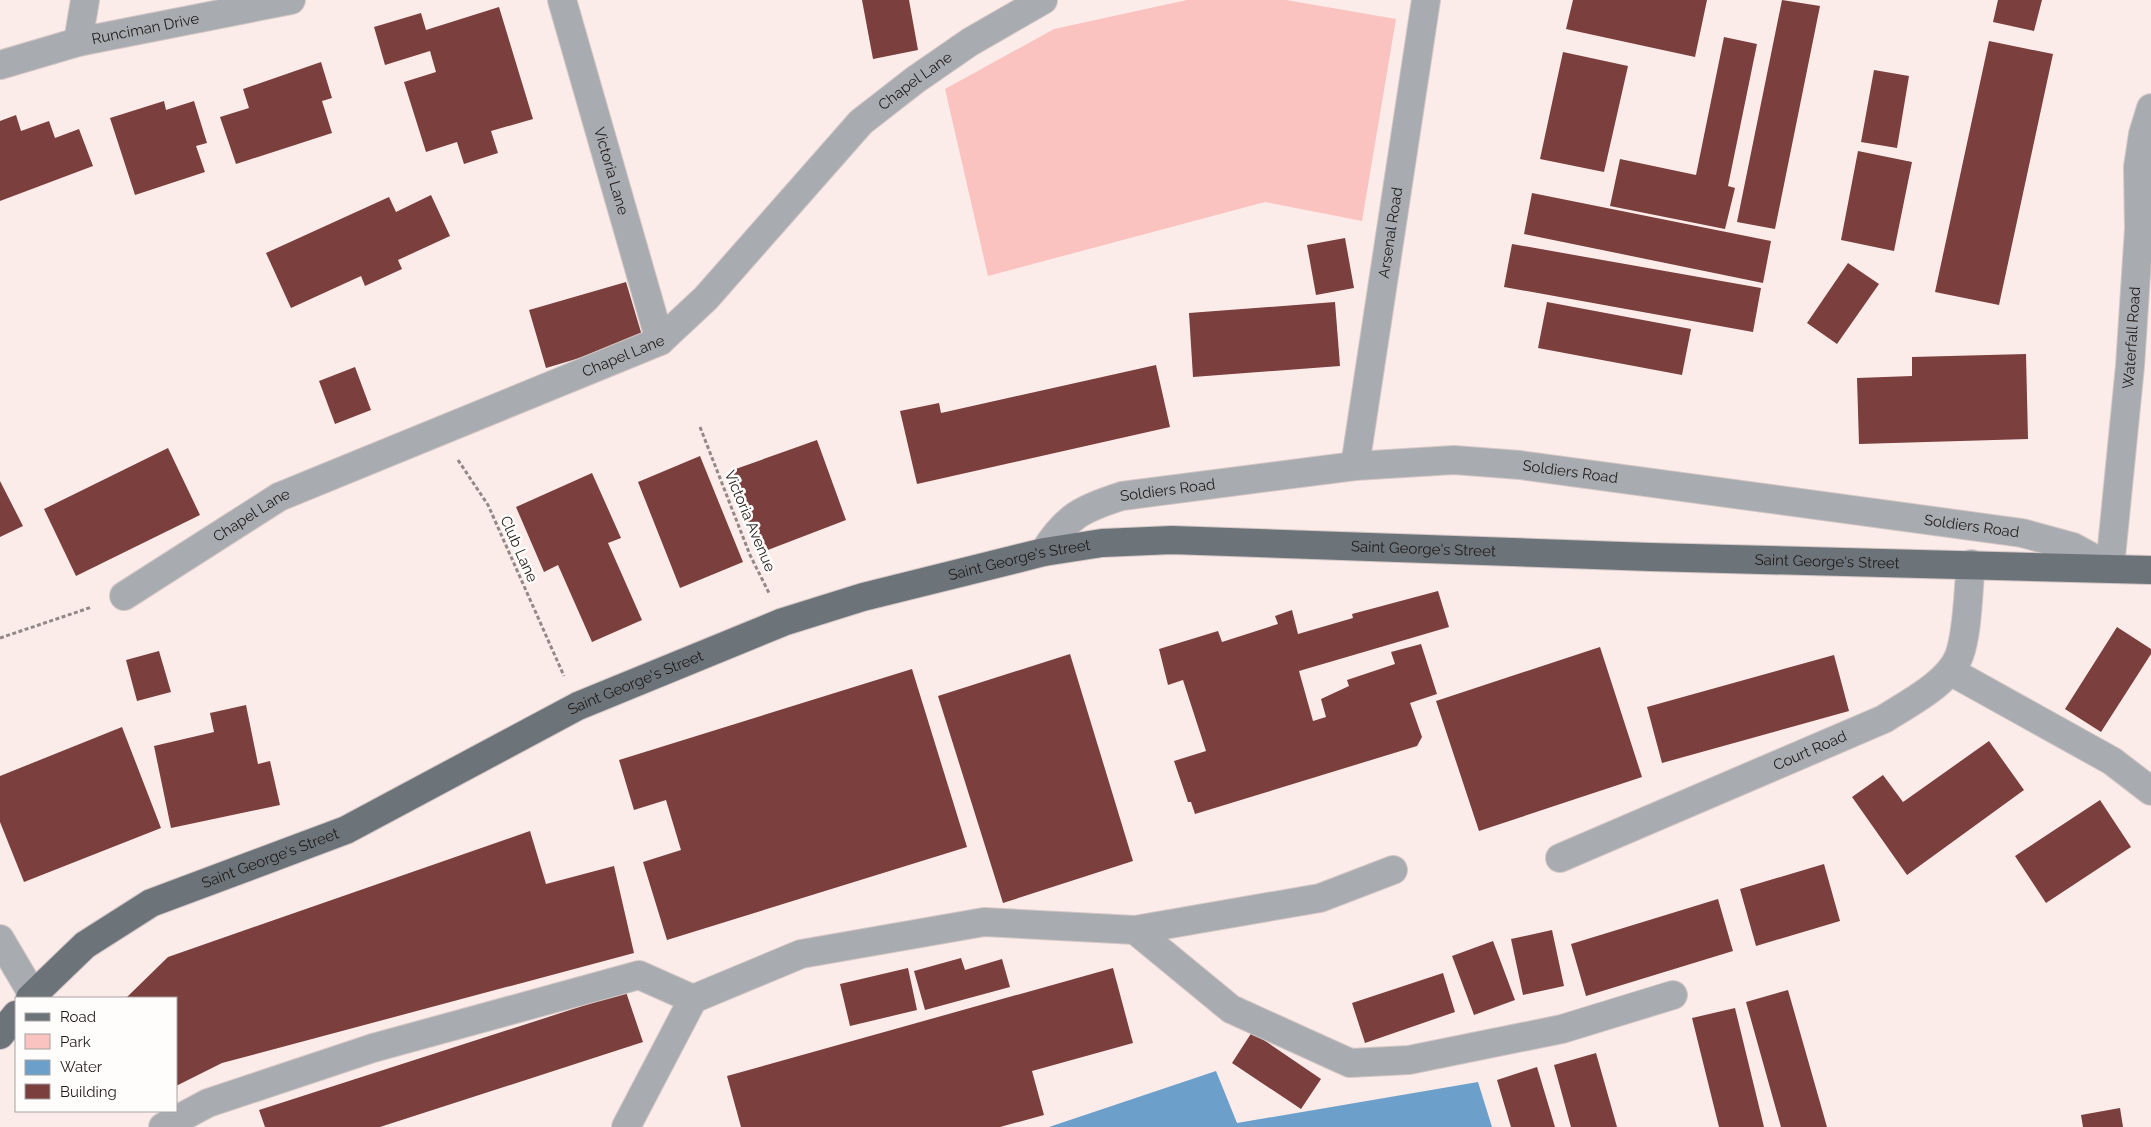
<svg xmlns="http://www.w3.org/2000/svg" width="2151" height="1127" font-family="Raleway,sans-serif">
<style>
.green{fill:#fbc3c0}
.water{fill:#6c9fca}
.building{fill:#7b3f3d}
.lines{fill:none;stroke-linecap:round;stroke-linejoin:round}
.minor-casing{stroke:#d4c7c5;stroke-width:30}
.major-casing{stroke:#d4c7c5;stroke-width:30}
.path{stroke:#928886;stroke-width:3;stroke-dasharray:4 2.5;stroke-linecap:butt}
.minor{stroke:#a8acb0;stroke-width:28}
.major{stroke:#6c747a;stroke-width:28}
.labels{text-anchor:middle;stroke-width:5;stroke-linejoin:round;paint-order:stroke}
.street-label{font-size:15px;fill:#211c1b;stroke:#fffcfc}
</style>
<rect width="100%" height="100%" fill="#fbecea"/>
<path class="green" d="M1187 0H1286L1396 19 1362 221 1265 202 988 276 945 89 1054 29Z"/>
<path class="water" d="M1216 1071 1237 1123 1478 1082 1492 1127H1049Z"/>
<path class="building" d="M862 0H909L918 50 873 59Z
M1573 0H1707L1695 57 1566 29Z
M1782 0 1820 6 1775 229 1737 222Z
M1998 0H2042L2034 31 1993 22Z
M499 7 533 119 491 131 498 153 464 164 457 142 426 152 404 82 436 72 430 51 385 65 374 27 421 13 426 30Z
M1724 37 1757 44 1728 186 1735 188 1725 229 1610 206 1620 159 1696 175Z
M1989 41 2053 54 1999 305 1935 292Z
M1563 52 1628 66 1604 172 1540 159Z
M321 62 332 98 322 101 332 133 236 164 220 117 249 108 243 89Z
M1874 70 1909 76 1897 148 1861 142Z
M164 101 166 110 194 101 207 143 196 146 205 172 135 195 110 118Z
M16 115 21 131 49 121 55 138 79 129 93 166 0 201V121Z
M1858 151 1912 162 1894 251 1841 240Z
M1532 193 1771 241 1763 283 1524 234Z
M431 195 450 236 398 260 402 269 365 286 361 276 291 308 266 253 389 197 396 212Z
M1345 238 1354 288 1316 295 1307 245Z
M1512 244 1761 288 1753 332 1504 287Z
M1848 263 1879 284 1837 344 1807 323Z
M626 282 643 339 546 368 529 310Z
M1335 302 1340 366 1193 377 1189 313Z
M1547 302 1691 329 1682 375 1538 348Z
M2026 354 2028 439 1859 444 1857 378 1912 376V357Z
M1156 365 1170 427 917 484 900 411 939 403 941 413Z
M355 367 371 410 335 424 319 381Z
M817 440 846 520 760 553 730 471Z
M168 448 200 515 76 576 44 509Z
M700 456 743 562 680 588 638 482Z
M592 473 621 538 608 543 642 620 592 642 558 565 544 572 516 507Z
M0 481 23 526 0 537Z
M1438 591 1449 627 1299 671 1313 721 1326 717 1321 699 1349 686 1347 680 1395 664 1391 652 1421 644 1437 694 1410 703 1422 737 1417 746 1195 814 1191 802H1188L1174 761 1206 751 1183 680 1168 685 1159 649 1218 631 1222 642 1278 624 1275 616 1292 610 1298 634 1353 618 1352 614Z
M2117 627 2151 649V654L2101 732 2065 709Z
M1600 647 1642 777 1479 831 1436 701Z
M159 651 171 692 137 701 126 660Z
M1070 654 1133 861 1003 903 938 696Z
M1834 655 1849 711 1662 763 1647 707Z
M912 669 967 847 667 940 643 862 681 850 666 800 634 810 619 760Z
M246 705 258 764 270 761 280 805 171 828 154 746 214 732 210 713Z
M122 727 161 828 24 882 0 822V776Z
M1989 741 2024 790 1907 875 1852 797 1883 775 1903 802Z
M2100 800 2131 847 2046 903 2015 856Z
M530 831 546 884 614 866 634 953 222 1063 176 1086V998H126L168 957Z
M1824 864 1840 921 1756 946 1740 889Z
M1718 899 1733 951 1586 996 1571 944Z
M1552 930 1564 986 1523 995 1511 939Z
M1493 941 1515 1000 1474 1015 1452 956Z
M961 958 965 970 1002 959 1010 987 925 1010 914 971Z
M908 968 917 1010 850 1026 840 984Z
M1113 968 1133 1043 1032 1071 1044 1115 1000 1127H741L727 1076Z
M1443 973 1455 1012 1365 1043 1352 1003Z
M1788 990 1827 1127H1781L1746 1002Z
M626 992 643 1042 380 1127H265L259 1110Z
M1735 1008 1764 1127H1719L1692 1018Z
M1252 1032 1321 1079 1301 1109 1232 1063Z
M1596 1053 1617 1127H1571L1554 1065Z
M1537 1067 1555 1127H1511L1497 1080Z
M2120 1108 2123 1127H2083L2081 1115Z"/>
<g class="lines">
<g class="minor-casing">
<g id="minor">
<path id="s1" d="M562 0 660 341"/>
<path d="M78 42 85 0"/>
<path id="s2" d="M0 65 78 42 291 0"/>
<path id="s3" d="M1355 466 1426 0"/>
<path id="s4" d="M1044 552C1066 516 1084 508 1122 496L1355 466 1454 460 1520 465 2022 533 2073 547 2110 567 2130 366 2139 229 2138 167 2143 134 2151 108"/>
<path id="s5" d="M124 596 279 497 660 341 706 298 861 122 915 80 970 42 1043 0"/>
<path d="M1950 671 2112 761 2151 791"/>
<path id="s6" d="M1560 858 1884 719C1907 704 1949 683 1959 656 1968 633 1968 589 1971 564"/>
<path d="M1135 930 1231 1009 1350 1063 1409 1060 1562 1029 1673 995"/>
<path d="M0 939 33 995"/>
<path d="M163 1127 208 1103 373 1048 639 975 693 999"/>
<path d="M626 1127 693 999 801 954 984 922 1135 930 1320 898 1393 870"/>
</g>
</g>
<g class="major-casing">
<g id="major">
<path id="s7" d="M30 998 85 945 151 903 346 830 578 706 783 622 863 597 1044 552 1102 543 1172 540 1650 557 2151 570"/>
<path d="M0 1035 16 1015"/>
</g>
</g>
<path class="path" d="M700 427 750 555 769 593
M458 460 488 505 564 676
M0 638 92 607"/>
<use href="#minor" class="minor"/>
<use href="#major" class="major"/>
</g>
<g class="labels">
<g class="street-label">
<text dy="5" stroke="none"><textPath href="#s2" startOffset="150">Runciman Drive</textPath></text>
<text dy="5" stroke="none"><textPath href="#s5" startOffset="961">Chapel Lane</textPath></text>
<text dy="5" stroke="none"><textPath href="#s1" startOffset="178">Victoria Lane</textPath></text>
<text dy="5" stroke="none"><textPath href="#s3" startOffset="236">Arsenal Road</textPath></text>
<text dy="5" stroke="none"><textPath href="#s4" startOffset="1331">Waterfall Road</textPath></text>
<text dy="5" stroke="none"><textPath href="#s5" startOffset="556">Chapel Lane</textPath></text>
<text dy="5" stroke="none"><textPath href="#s4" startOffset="550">Soldiers Road</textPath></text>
<text dy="5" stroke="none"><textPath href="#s4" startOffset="145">Soldiers Road</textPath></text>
<text dy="5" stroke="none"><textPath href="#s5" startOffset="151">Chapel Lane</textPath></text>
<text transform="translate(750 521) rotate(67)" y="5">Victoria Avenue</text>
<text dy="5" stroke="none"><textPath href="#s4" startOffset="955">Soldiers Road</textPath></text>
<text dy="5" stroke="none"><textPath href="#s7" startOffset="1498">Saint George's Street</textPath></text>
<text transform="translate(519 549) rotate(66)" y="5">Club Lane</text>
<text dy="5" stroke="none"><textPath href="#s7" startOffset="1092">Saint George's Street</textPath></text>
<text dy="5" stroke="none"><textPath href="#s7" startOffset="1902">Saint George's Street</textPath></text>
<text dy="5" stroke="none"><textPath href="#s7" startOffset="688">Saint George's Street</textPath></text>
<text dy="5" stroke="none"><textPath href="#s6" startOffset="272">Court Road</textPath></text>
<text dy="5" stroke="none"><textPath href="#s7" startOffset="282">Saint George's Street</textPath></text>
</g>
</g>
<rect x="15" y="997" width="162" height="115" fill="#fffcfc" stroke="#a6a2a2"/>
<rect x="25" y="1013" width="25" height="8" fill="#6c747a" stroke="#a6a2a2"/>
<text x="60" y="1022" font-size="15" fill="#211c1b">Road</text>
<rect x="25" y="1034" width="25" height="15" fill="#fbc3c0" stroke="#a6a2a2"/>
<text x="60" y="1047" font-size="15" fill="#211c1b">Park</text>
<rect x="25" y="1060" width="25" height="15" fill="#6c9fca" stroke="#a6a2a2"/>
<text x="60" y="1072" font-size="15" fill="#211c1b">Water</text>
<rect x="25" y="1084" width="25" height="15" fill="#7b3f3d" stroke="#a6a2a2"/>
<text x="60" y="1097" font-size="15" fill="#211c1b">Building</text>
</svg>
